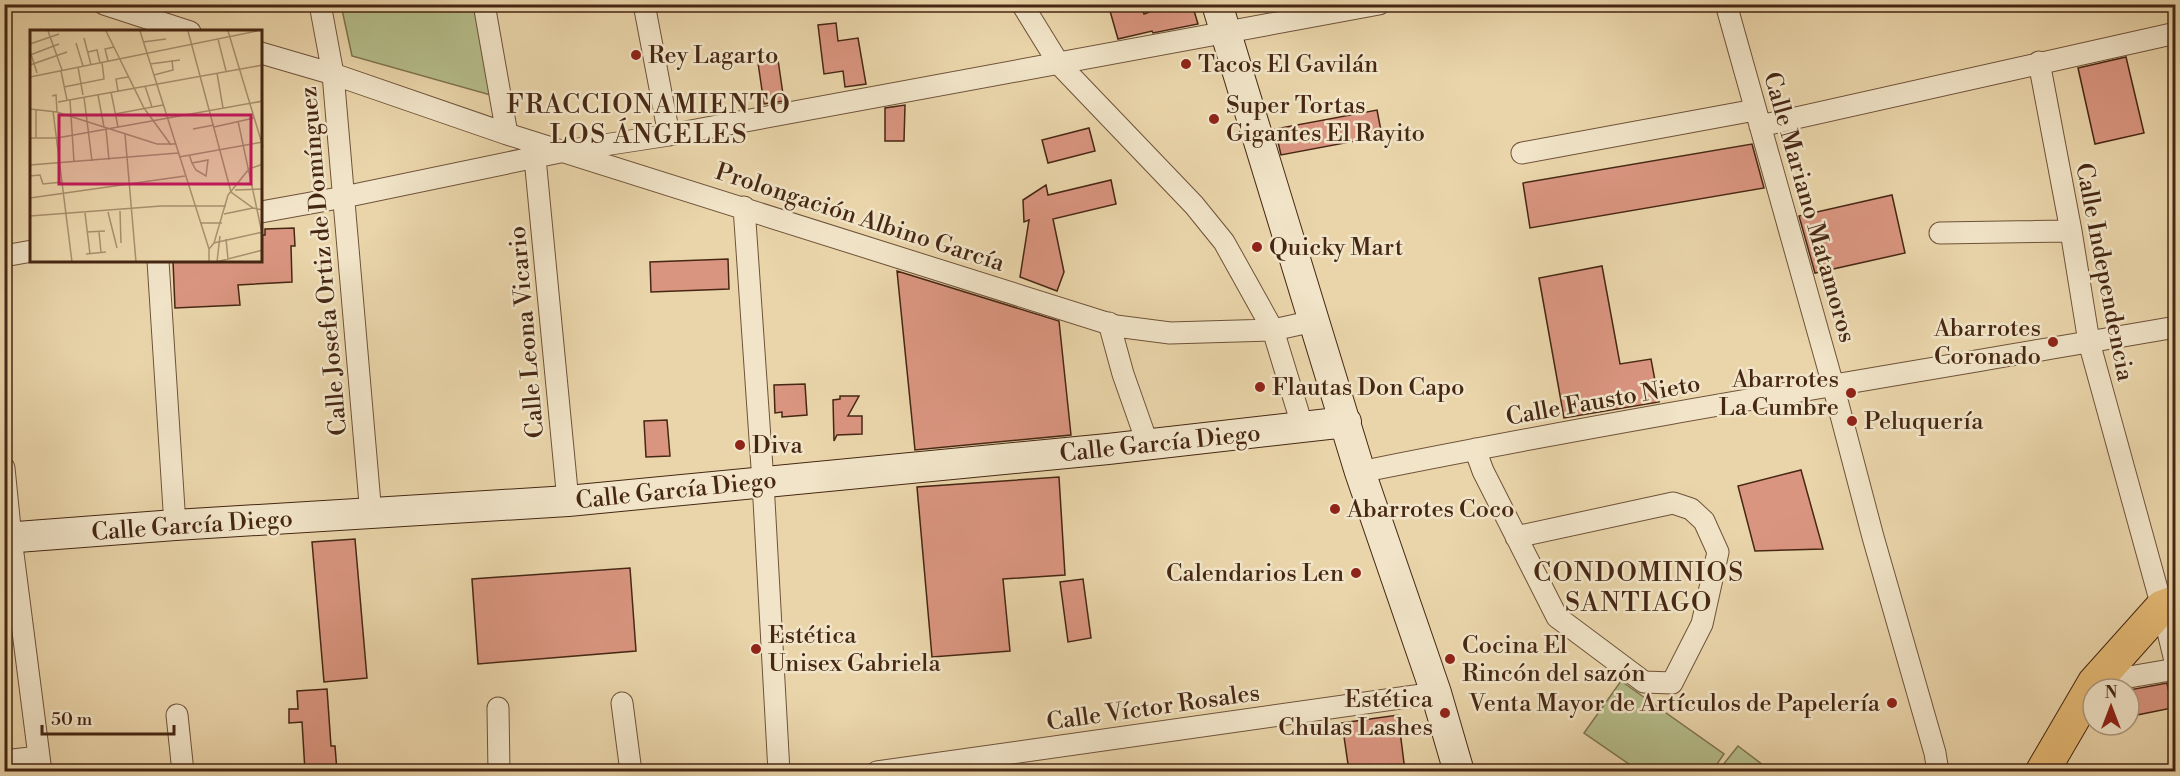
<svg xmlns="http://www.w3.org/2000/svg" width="2180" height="776" font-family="'Libre Bodoni',serif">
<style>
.green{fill:#b5bd8a;stroke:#7e724e;stroke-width:1.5}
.building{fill:#da9580;stroke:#462713;stroke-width:1.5}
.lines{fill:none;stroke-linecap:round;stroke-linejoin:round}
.street-casing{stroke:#6f5239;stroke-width:23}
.secondary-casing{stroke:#462713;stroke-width:32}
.primary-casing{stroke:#462713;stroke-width:35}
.street{stroke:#f1e4c8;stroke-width:21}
.secondary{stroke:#f1e4c8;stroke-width:30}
.primary{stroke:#e5ba75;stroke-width:33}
.poi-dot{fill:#8f2418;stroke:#f1e4c8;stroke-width:2}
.labels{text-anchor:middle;stroke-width:5;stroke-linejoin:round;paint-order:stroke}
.poi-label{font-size:24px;fill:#462713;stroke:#f1e4c8;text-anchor:start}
.street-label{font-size:24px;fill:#462713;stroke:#f1e4c8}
.neighbourhood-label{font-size:26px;letter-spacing:1.5px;fill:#462713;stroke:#f1e4c8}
.inset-road{fill:none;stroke:#a88f6e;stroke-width:1.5}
.view{fill:#c2185b;fill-opacity:0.15;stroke:#c2185b;stroke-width:3}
.inset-edge{fill:none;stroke:#462713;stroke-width:3}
</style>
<rect width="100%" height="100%" fill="#ead5aa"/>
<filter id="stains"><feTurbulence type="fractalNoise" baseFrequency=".00333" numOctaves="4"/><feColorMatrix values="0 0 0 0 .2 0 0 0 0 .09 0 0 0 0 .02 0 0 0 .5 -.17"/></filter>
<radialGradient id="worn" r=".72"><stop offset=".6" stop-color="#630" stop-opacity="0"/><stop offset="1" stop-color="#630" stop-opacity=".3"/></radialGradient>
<path class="green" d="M341 5H477L494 96 352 56Z
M1621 681 1724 754 1712 771H1639L1584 733Z
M1738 746 1771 771H1718Z"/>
<path class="building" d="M1108 4H1141L1144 14 1171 4H1192L1198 24 1153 33 1152 31 1118 39Z
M836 23 838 41 858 38 866 84 845 87 843 71 824 74 818 25Z
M777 53 784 101 764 104 757 56Z
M2126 57 2144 133 2095 144 2078 68Z
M905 105 904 141H885V108Z
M1377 110 1382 136 1281 155 1275 129Z
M1089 128 1095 151 1048 163 1042 140Z
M1752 144 1764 188 1530 228 1523 183Z
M1111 180 1116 204 1053 219 1064 272 1057 291 1020 277 1029 220 1024 222 1023 200 1046 185 1048 195Z
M1892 195 1905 253 1815 273 1799 216Z
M294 228 295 246H291L292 282 238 285 240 305 175 308 173 261H261V235H265V229Z
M728 259 729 289 651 292 650 262Z
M1602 266 1620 364 1651 359 1659 402 1564 418 1539 278Z
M897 271 1059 321 1071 435 915 450Z
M805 384 807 415 782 417V412L775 413 774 385Z
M840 396H859L848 416H862V434L837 435 834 441 833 400 840 399Z
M667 420 670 456 646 457 644 421Z
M1801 470 1823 549 1755 551 1738 486Z
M1059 477 1065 575 1003 579 1010 651 932 657 917 487Z
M355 539 367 678 324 682 312 542Z
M630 568 636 651 478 664 472 579Z
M1083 579 1091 638 1068 642 1060 582Z
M2167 683 2172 708 2132 716 2129 690Z
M327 689 331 746H335L337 771H305L302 722 289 723V709H298L297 691Z
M1398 715 1405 771H1349L1342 723Z"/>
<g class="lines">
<g class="street-casing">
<path id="street" d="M104 4 190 32
M320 4 333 74 371 515
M484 4 507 134
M644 4 669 135
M1022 4 1059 64 1194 205 1224 242 1273 330 1303 428
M1726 4 1833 385 1873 537 1935 753 1938 772
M261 53 333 74 507 134 1116 326 1170 333 1273 330 1314 321
M2039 62 2071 231 2089 342 2162 607 2176 665
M1760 126 2176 33
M1522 153 1755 110
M535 158 568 501
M744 207 763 482 779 772
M261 212 344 197 565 151 669 135 1379 4
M1940 233 2071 231
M4 256 32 251
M158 261 175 525
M1109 323 1123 374 1148 445
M1475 449 1483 471 1557 617 1644 682 1672 683 1702 624 1718 552 1704 521 1691 509 1673 503 1516 537
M4 468 11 538 41 772
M1360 472C1631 417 1903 374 2176 327
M2094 683 2176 669
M622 703 631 772
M498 708 499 772
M177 715 183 772
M4 761 39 757
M877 772 1436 693"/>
</g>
<g class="secondary-casing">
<path id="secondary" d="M1217 4 1360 472 1436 693 1459 772
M4 538 175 525 568 501 1108 449 1346 422"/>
</g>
<g class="primary-casing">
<path id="primary" d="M2042 772 2094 683 2162 607 2176 602"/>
</g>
<use href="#street" class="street"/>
<use href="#secondary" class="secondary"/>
<use href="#primary" class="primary"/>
</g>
<g class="poi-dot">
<circle cx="636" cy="55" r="6"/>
<circle cx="1186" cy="64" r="6"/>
<circle cx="1214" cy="119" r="6"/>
<circle cx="1257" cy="247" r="6"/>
<circle cx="2053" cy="342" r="6"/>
<circle cx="1260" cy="387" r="6"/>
<circle cx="1851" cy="393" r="6"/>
<circle cx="1852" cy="421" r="6"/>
<circle cx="740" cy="445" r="6"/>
<circle cx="1335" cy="509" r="6"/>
<circle cx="1356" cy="573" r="6"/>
<circle cx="756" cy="649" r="6"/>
<circle cx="1450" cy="659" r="6"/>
<circle cx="1892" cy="703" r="6"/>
<circle cx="1445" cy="713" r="6"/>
</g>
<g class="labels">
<g class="poi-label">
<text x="648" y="63">Rey Lagarto</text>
<text x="1198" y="72">Tacos El Gavilán</text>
<text x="1226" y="113">Super Tortas<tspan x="1226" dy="28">Gigantes El Rayito</tspan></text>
<text x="1269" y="255">Quicky Mart</text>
<text x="2041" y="336" text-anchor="end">Abarrotes<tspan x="2041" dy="28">Coronado</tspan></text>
<text x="1839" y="387" text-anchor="end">Abarrotes<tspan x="1839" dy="28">La Cumbre</tspan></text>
<text x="1272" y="395">Flautas Don Capo</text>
<text x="1864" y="429">Peluquería</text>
<text x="752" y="453">Diva</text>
<text x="1347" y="517">Abarrotes Coco</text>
<text x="1344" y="581" text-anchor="end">Calendarios Len</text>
<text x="768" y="643">Estética<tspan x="768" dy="28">Unisex Gabriela</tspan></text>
<text x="1462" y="653">Cocina El<tspan x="1462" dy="28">Rincón del sazón</tspan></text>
<text x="1433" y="707" text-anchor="end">Estética<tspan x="1433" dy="28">Chulas Lashes</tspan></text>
<text x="1880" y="711" text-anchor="end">Venta Mayor de Artículos de Papelería</text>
</g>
<g class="street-label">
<text transform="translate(1810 207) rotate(74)" y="8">Calle Mariano Matamoros</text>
<text transform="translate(860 217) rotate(18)" y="8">Prolongación Albino García</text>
<text transform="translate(323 261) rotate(-95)" y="8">Calle Josefa Ortiz de Domínguez</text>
<text transform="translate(2105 272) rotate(79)" y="8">Calle Independencia</text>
<text transform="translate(526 332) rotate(-95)" y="8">Calle Leona Vicario</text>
<text transform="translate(1603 400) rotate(-10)" y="8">Calle Fausto Nieto</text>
<text transform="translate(1160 443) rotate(-6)" y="8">Calle García Diego</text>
<text transform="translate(676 490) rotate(-6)" y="8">Calle García Diego</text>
<text transform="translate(192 525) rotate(-4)" y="8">Calle García Diego</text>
<text transform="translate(1153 707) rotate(-8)" y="8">Calle Víctor Rosales</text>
</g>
<g class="neighbourhood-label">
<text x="649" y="113">FRACCIONAMIENTO<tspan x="649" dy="30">LOS ÁNGELES</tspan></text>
<text x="1639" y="581">CONDOMINIOS<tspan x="1639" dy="30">SANTIAGO</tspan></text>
</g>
</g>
<g transform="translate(30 30)">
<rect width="232" height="232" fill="#ead5aa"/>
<path class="inset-road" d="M18 1 32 40M76 1 114 78 141 115M110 1 179 219M158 1 201 162 223 178 233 180M198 1 233 117M54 8 61 35M188 9 196 41M113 12 136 9M46 13 53 36M0 14 29 4M0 21 7 43M58 22 67 20 70 33M0 25 29 14M78 31 75 19 84 17M120 34 150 30M0 35 37 22M48 37 53 65M31 41 37 70M187 43 193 78M124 45 143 40 142 30M0 47 227 1M115 56 122 77M34 57 74 49 72 32M88 61 86 49 98 47M81 62 88 97M68 65 74 97M22 66 26 65 27 82M54 67 62 131M40 70 44 132M28 72 233 35M0 79 27 82 127 114H145M6 79V108M23 81 42 232M85 84 133 75M208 91 232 203M184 97 224 88M76 99 79 130M163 99 184 95M95 104 106 232M0 108H27L233 71M159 125 160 127 162 133 166 140 176 146 178 130 162 133M149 127 233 112M0 135 148 123M0 146 10 145 13 154 33 152M205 160 233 159M0 168 155 146M90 181 91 213M78 182 87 218M55 183 60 224M194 184 223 178M0 186 131 176H196M170 193H192M57 202 75 201M69 202 71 222M196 209 198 229M184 213 198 165 219 139 233 134M56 224 76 222M179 232V219L184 213 233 202M186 232 233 220M187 232 190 206"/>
<path class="view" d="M29 85H221V154H29Z"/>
<rect width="232" height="232" class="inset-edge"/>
</g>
<rect width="2180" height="776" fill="none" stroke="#ead5aa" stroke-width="24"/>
<rect x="6" y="6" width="2168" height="764" fill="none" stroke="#462713" stroke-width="3"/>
<rect x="12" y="12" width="2156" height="752" fill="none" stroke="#462713" stroke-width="1.5"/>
<g transform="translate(2111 707)"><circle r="28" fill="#f1e4c8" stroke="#ad9880" stroke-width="1.5"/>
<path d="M0-4.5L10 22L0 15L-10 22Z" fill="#8f2418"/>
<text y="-9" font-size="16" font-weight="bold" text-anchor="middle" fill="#462713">N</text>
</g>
<path d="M42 725v9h132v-9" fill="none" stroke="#462713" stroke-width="3"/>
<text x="51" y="725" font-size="18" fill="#462713" stroke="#f1e4c8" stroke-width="4.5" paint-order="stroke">50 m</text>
<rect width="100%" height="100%" filter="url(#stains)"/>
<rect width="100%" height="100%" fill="url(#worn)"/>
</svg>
